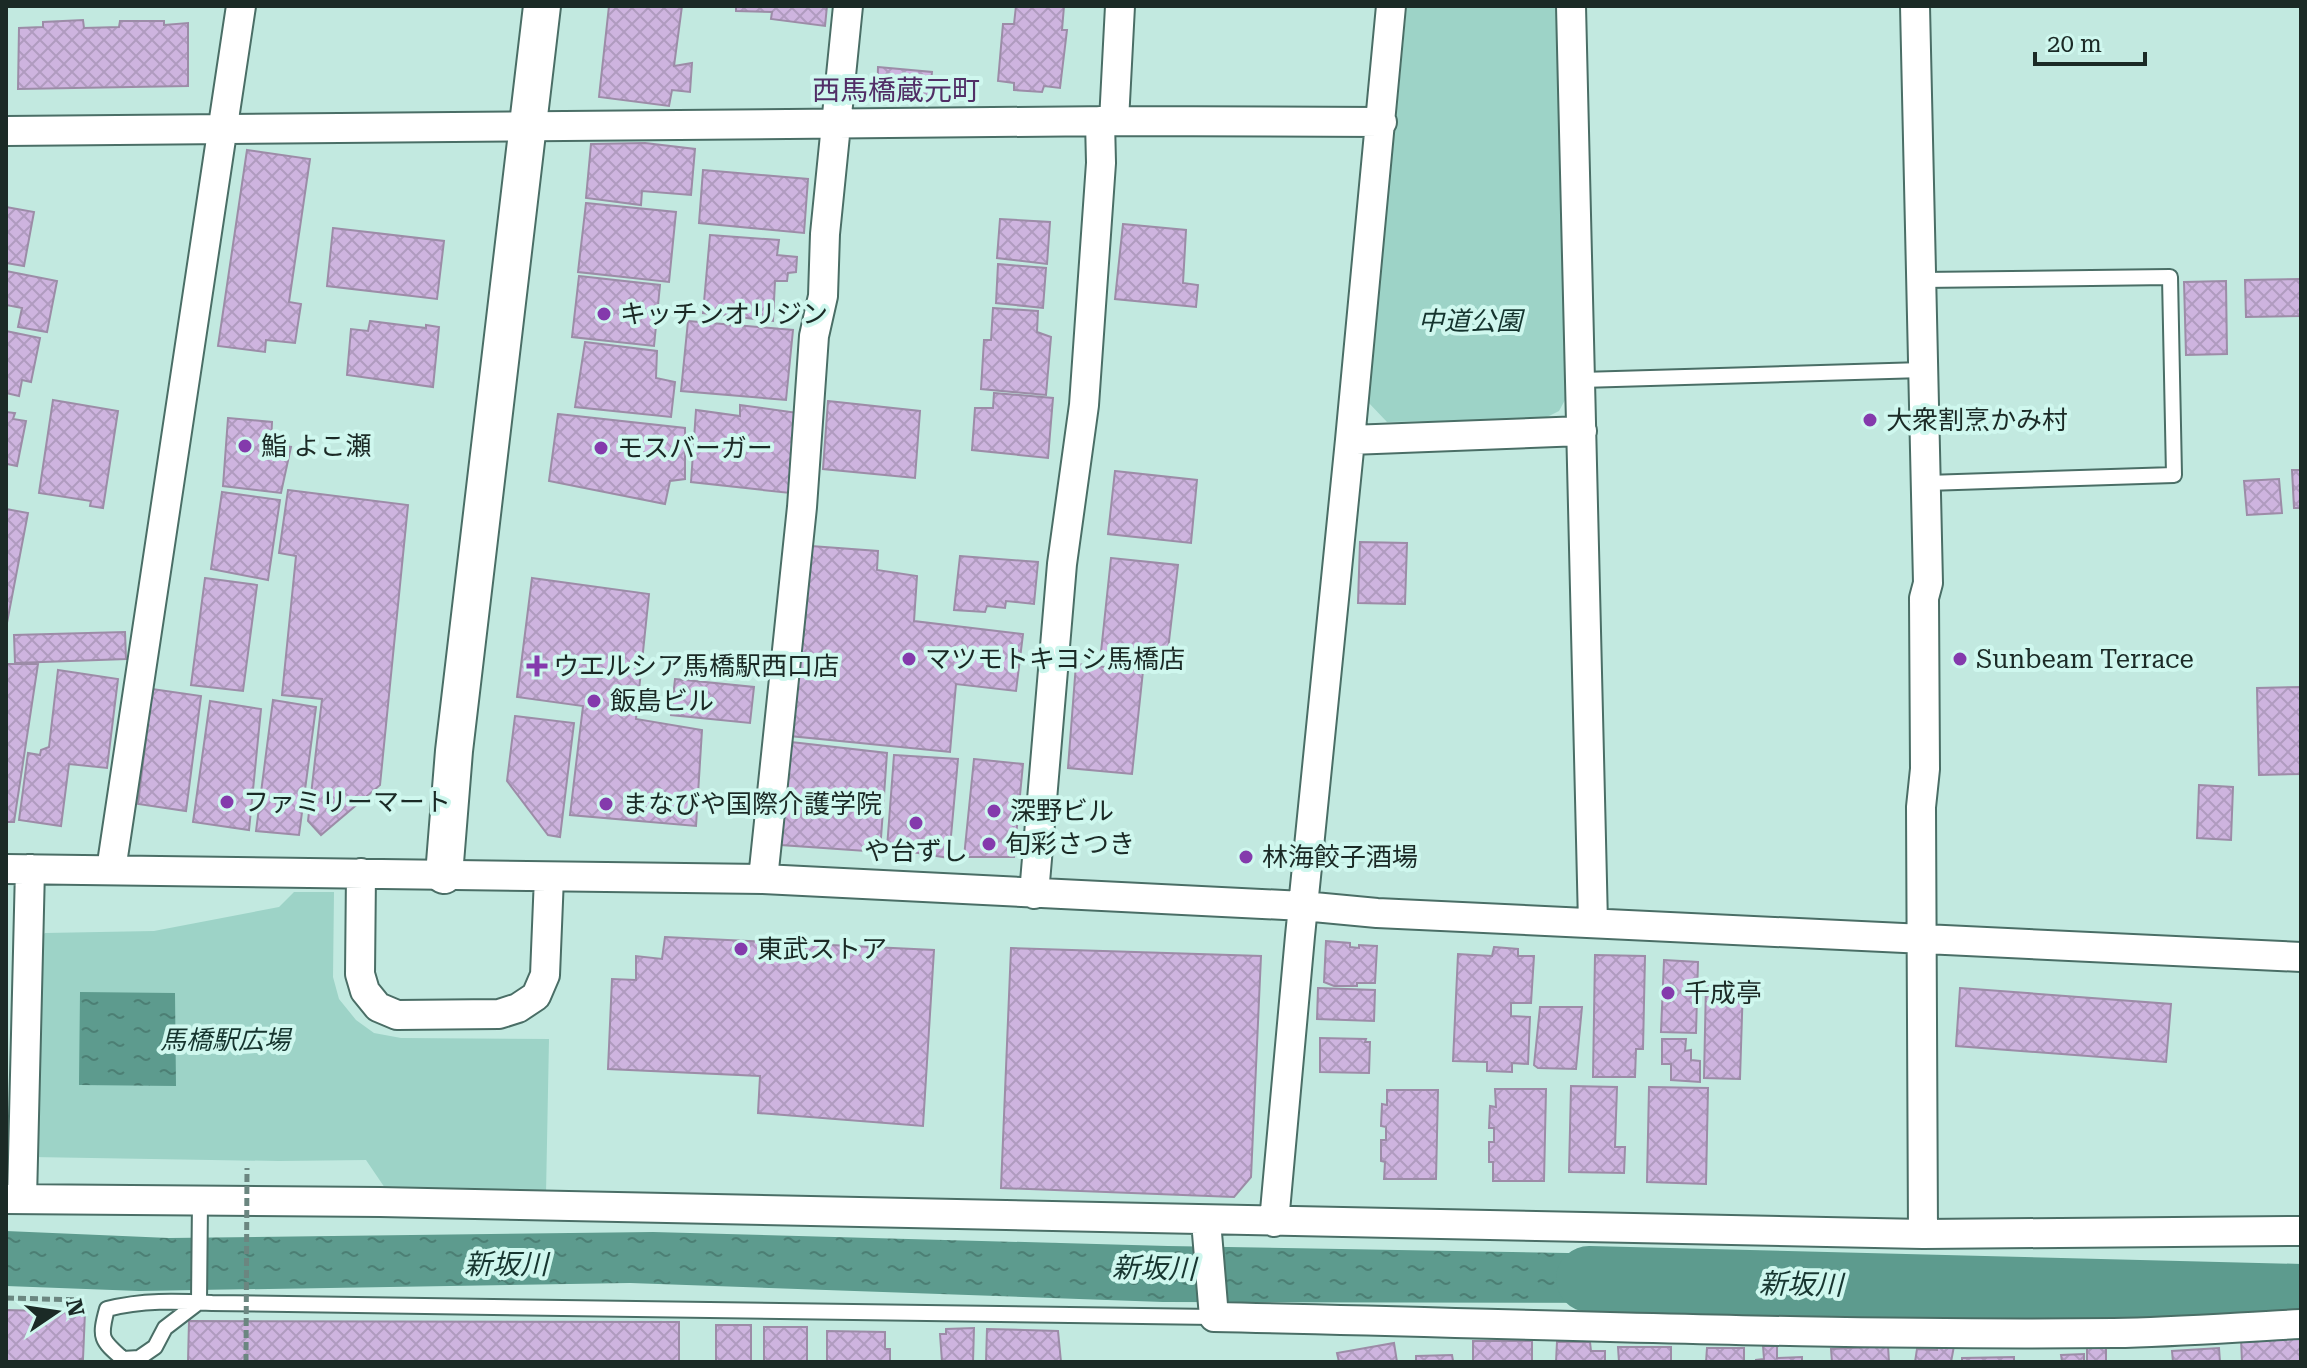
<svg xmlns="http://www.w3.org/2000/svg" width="2307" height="1368" font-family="'Roboto Serif','Noto Sans JP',serif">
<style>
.green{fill:#9dd3c7}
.water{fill:url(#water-ripples)}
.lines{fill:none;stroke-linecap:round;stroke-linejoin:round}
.river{stroke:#5d9b8e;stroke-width:66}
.building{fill:url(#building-cross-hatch);stroke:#9c8ca7;stroke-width:2}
.service-casing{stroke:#4a6e66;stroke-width:18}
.minor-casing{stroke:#4a6e66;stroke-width:32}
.tertiary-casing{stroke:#4a6e66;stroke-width:40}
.path{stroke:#6b8680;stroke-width:5;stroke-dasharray:8 4;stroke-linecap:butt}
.service{stroke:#fff;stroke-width:14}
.minor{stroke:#fff;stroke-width:28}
.tertiary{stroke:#fff;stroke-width:36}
.path-bridge{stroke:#6b8680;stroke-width:5;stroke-dasharray:8 4;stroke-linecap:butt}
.poi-dot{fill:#843aac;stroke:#cff7ee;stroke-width:3}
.labels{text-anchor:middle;stroke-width:8;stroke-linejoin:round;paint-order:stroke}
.poi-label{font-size:26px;fill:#1b2a26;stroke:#cff7ee;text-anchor:start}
.park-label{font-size:26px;font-style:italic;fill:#15342e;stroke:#cff7ee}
.neighbourhood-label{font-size:28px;fill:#512e66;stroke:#cff7ee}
.water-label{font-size:28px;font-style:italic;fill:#173630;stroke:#cff7ee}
</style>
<defs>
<pattern id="water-ripples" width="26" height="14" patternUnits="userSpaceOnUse" patternTransform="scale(2)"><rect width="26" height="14" fill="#5d9b8e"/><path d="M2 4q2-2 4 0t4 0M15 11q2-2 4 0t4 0" fill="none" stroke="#4c7f74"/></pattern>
<pattern id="building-cross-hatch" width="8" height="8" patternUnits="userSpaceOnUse" patternTransform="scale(2)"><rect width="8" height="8" fill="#ceb4df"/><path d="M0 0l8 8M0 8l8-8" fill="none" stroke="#b09bbf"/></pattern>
</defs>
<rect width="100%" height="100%" fill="#c2e9e0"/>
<path class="green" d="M1407 6H1556L1565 400 1559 411 1543 419 1387 422 1368 402Z
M294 892H334L333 977 339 999 356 1020 374 1033 401 1038 549 1039 546 1194 385 1188 366 1160 279 1161 32 1157 34 944 45 933 154 931 279 907Z"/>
<path class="water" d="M80 992 175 993 176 1086 79 1085Z
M6 1231 169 1238 653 1232 1168 1246 1683 1255 1674 1303 1163 1302 630 1283 139 1291 6 1286Z"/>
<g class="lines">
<path class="river" d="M1589 1279 2301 1297"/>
</g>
<path class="building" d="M609 6H682L674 66 692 63 690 92 672 90 669 106 599 97Z
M736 6H827L825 26 771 19 772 12 736 11Z
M1016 6H1064L1062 30H1067L1060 88 1044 86 1042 92 1014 90V83L998 81 1003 24H1014Z
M83 20 84 28 119 27 120 21H164V25L188 23V86L18 89 19 28 43 27V22Z
M878 67 932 72 929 103H877Z
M645 143 695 149 691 195 642 191 641 205 586 198 591 144Z
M247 150 310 159 289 302 301 304 295 343 266 340 265 352 218 346Z
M703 170 808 179 804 233 699 223Z
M586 203 676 212 669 282 578 272Z
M6 207 34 212 24 266 6 263Z
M1000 219 1050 222 1047 264 997 258Z
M1123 224 1186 230 1183 283 1198 285 1196 307 1115 299Z
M333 228 444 241 437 299 327 286Z
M710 235 779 240 777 255 797 257 796 272 788 273 787 281H775L773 321 703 313Z
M998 264 1046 268 1043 308 996 303Z
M6 271 57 281 47 332 18 327 22 308 6 305Z
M579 276 660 285 654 346 572 337Z
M2301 279V316L2246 317 2245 280Z
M2226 281 2227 354 2186 355 2184 282Z
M993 308 1038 311 1037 332 1051 337 1046 395 981 389 984 340H991Z
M370 321 426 328V325L439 327 433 387 347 375 351 329 368 331Z
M688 321 793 330 786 400 681 391Z
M6 331 40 338 31 382 22 380 19 396 6 393Z
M585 342 657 351 656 378 675 382 671 417 575 407Z
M994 393 1053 398 1048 458 972 450 975 408H993Z
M53 400 118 411 103 508 90 506 91 501 39 493Z
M828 401 920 411 915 478 823 469Z
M740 405 798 413 790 493 691 482 696 410 740 416Z
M6 412 15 413 13 419 26 421 17 466 7 464 6 469Z
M558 414 685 428V479L670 481 665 504 549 481Z
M228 418 272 422 271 445 291 447 281 493 223 486Z
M2292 470H2301V508H2294Z
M1115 471 1197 480 1191 543 1108 534Z
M2279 479 2282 513 2247 515 2244 481Z
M288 490 408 505 380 785 321 835 308 821 322 699 282 695 296 556 279 553Z
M222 492 280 500 268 580 211 569Z
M6 509 28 513 6 628Z
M1360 542 1407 543 1405 604 1358 603Z
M811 546 878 551 877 570 917 576 914 621 1023 634 1016 691 956 684 950 752 790 736Z
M960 556 1038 562 1034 604 1006 601 1005 608 987 606 985 612 954 610Z
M1111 558 1178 565 1167 658 1101 652Z
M205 578 257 585 243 691 191 685Z
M532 578 649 594 636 719 702 730 696 826 570 815 583 706 517 697Z
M125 632 126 659 15 663 14 635Z
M6 664H38L14 822H6Z
M1076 664 1143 671 1132 774 1068 768Z
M58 670 118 679 107 768 69 764 61 826 19 820 28 753 40 755 41 750 49 747Z
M675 679 754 687 750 723 671 715Z
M2301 687V774L2259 775 2257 688Z
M152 689 201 696 186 811 138 804Z
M273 700 316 707 299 835 256 831Z
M210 701 261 709 249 830 193 822Z
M515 716 574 723 560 837 548 835 507 781Z
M791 742 887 753 880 852 781 845Z
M894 755 958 759 949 858 887 848Z
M974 759 1023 764 1014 857H964Z
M2199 785 2233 787 2231 840 2197 838Z
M665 937 934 950 923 1126 758 1113 760 1076 608 1069 612 979 636 980V956L662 959Z
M1326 941 1350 943V947L1359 948V945L1377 946 1375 983H1357V986H1334L1324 982Z
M1494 947 1518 949V956H1534L1531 1003H1511V1016L1530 1017 1528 1064 1512 1063V1072L1487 1071V1062L1453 1061 1458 954 1492 956Z
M1011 948 1261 956 1251 1177 1234 1197 1001 1188Z
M1595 955 1645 956 1643 1049H1636L1635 1077H1593Z
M1664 960 1698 962 1696 1033 1661 1032Z
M1706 983 1743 984 1740 1079 1704 1078Z
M1318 988 1375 990 1374 1021 1317 1019Z
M1960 988 2171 1004 2166 1062 1956 1046Z
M1540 1007H1582L1576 1069 1538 1068 1534 1065Z
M1320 1038 1366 1039 1365 1042H1370L1369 1073 1320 1072Z
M1662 1039H1686L1685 1051 1691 1050V1060L1700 1061V1082L1671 1080V1064H1662Z
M1571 1086 1617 1087 1615 1147H1625L1624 1173 1569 1172Z
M1649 1087 1708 1088 1706 1184 1647 1182Z
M1495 1089H1546L1544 1181H1493V1162H1489V1142H1494V1128H1489L1490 1106 1496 1107Z
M1387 1090H1438L1436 1179H1384L1385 1162 1381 1161V1140H1386V1127L1381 1126 1382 1104 1387 1105Z
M6 1310 85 1312 83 1359H80V1362H6Z
M189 1321 679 1322V1362H188Z
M716 1325H751V1362H716Z
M764 1327H807V1362H764Z
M974 1328 973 1362H942L940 1334H946V1329Z
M987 1329 1058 1331 1061 1362H986Z
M827 1331 885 1332V1349H890V1362H827Z
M2301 1338V1362H2242L2241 1339Z
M1473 1341H1532V1362H1473Z
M1557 1342H1590L1591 1351H1605V1362H1556Z
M1394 1343 1397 1362H1339L1337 1353Z
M1763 1346H1777V1358L1802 1357V1362H1756V1360L1764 1359Z
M1888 1346 1889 1362H1832L1831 1349Z
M1937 1346H1954L1951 1362H1915L1917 1349 1937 1350Z
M1618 1347H1671V1362H1619Z
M1707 1348H1744V1362H1706Z
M2087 1348H2106V1362H2087Z
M2219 1348 2220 1362H2173L2172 1351Z
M2084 1354V1362H2051L2062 1361 2061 1355Z
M1452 1355 1453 1361 1459 1362H1416V1356Z
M2014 1357V1362H1962V1358Z"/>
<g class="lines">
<g class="service-casing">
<path id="service" d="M1921 280 2170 277 2174 475 1927 483
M1581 380 1923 370
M200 1201 199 1302 165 1328 155 1347 139 1358 123 1359C101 1340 99 1338 107 1309 142 1300 176 1301 212 1303L1214 1317"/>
</g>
<g class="minor-casing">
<path id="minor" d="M1391 6 1350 440 1582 431
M1571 6 1593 923
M1915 6 1928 583 1924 598 1925 769 1921 807 1923 1234
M1114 121 1120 6
M6 131 1114 121 1382 122
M6 869 763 879 1303 906 1377 913 2301 957
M111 870 241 6
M361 873 360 974 365 991 378 1007 397 1015 499 1014 518 1008 536 996 545 975 549 877
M763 879 802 507 814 336 823 296 825 234 848 6
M1034 894 1062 564 1084 405 1101 163 1100 121
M6 1199 380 1202 1923 1234 2301 1231
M22 1199 30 869
M1206 1221 1214 1317C1514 1323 1814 1336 2114 1333 2176 1332 2239 1327 2301 1324
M1274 1222 1300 936 1350 440"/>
</g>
<g class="tertiary-casing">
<path id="tertiary" d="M444 875 454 751 542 6"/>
</g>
<path class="path" d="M6 1298 84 1300"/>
<use href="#service" class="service"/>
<use href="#minor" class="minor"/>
<use href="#tertiary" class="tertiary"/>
<path class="path-bridge" d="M246 1362 247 1168"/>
</g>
<g class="poi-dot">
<circle cx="604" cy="314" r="8"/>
<circle cx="1870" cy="420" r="8"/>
<circle cx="245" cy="446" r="8"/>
<circle cx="601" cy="448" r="8"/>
<circle cx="909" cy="659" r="8"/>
<circle cx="1960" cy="659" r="8"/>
<path d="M533 654h8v8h8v8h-8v8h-8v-8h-8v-8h8z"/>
<circle cx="594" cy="701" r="8"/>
<circle cx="227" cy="802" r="8"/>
<circle cx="606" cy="804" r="8"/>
<circle cx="994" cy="811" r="8"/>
<circle cx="916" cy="823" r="8"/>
<circle cx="989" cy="844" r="8"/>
<circle cx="1246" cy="857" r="8"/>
<circle cx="741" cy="949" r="8"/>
<circle cx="1668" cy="993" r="8"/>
</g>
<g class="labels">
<g class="poi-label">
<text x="620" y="323">キッチンオリジン</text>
<text x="1886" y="429">大衆割烹かみ村</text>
<text x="261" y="455">鮨 よこ瀬</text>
<text x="617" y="457">モスバーガー</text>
<text x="925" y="668">マツモトキヨシ馬橋店</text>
<text x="1976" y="668">Sunbeam Terrace</text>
<text x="553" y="675">ウエルシア馬橋駅西口店</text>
<text x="610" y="710">飯島ビル</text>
<text x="243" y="811">ファミリーマート</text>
<text x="622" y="813">まなびや国際介護学院</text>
<text x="1010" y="820">深野ビル</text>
<text x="1005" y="853">旬彩さつき</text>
<text x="916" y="860" text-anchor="middle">や台ずし</text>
<text x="1262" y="866">林海餃子酒場</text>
<text x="757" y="958">東武ストア</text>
<text x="1684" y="1002">千成亭</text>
</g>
<g class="park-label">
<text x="1470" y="330">中道公園</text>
<text x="225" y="1049">馬橋駅広場</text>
</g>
<g class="neighbourhood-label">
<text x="896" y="100">西馬橋蔵元町</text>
</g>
<g class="water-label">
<text x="506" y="1274">新坂川</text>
<text transform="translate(1154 1268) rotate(1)" y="10">新坂川</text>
<text transform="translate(1801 1284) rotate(1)" y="10">新坂川</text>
</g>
</g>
<rect width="2307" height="1368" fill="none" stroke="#1b2a26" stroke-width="16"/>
<g transform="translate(56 1312) rotate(77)" stroke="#cff7ee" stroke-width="6" paint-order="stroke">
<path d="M0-6L14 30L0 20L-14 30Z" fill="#1b2a26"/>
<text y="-12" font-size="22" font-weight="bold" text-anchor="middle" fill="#1b2a26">N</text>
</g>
<path d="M2035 52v12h110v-12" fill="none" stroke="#1b2a26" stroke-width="4"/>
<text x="2047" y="52" font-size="24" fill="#1b2a26" stroke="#cff7ee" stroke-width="6" paint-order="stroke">20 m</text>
</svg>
